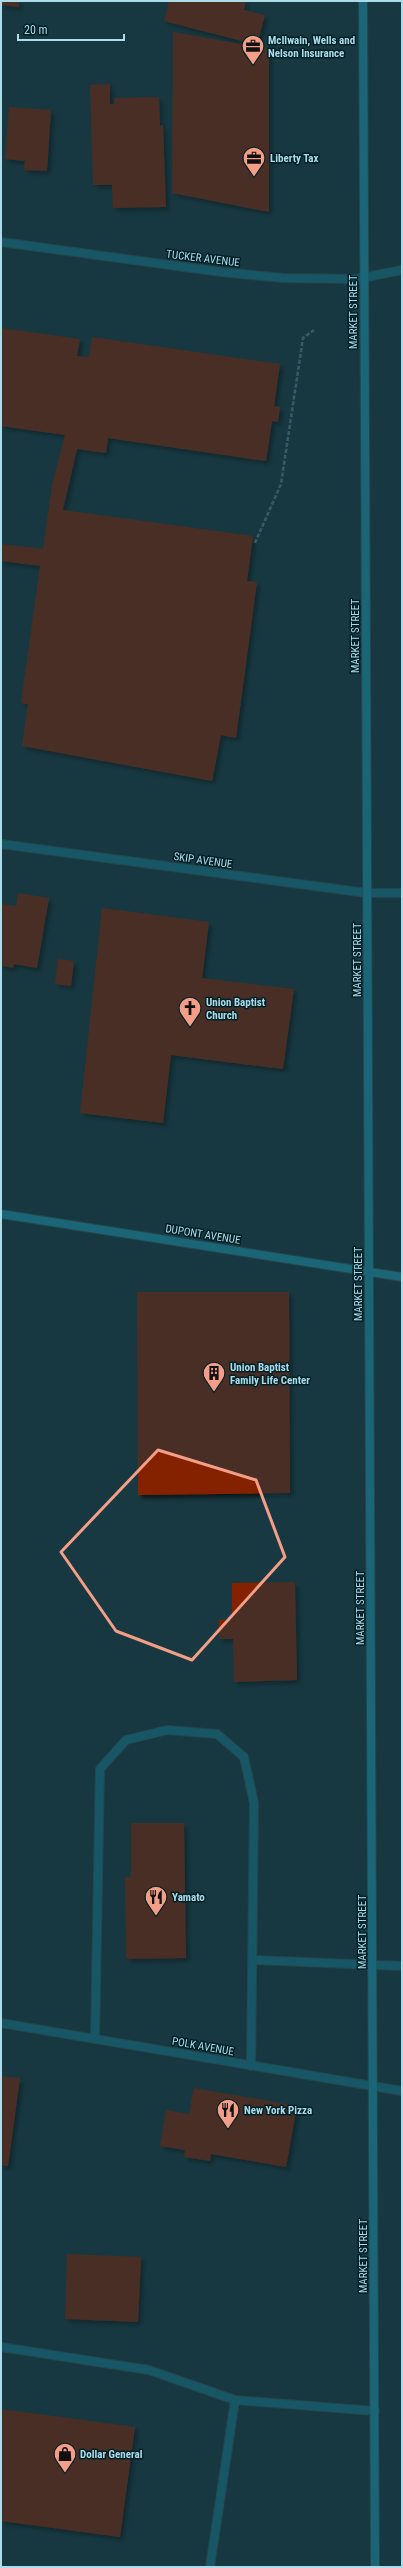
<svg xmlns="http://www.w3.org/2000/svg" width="403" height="2568" font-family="'Roboto Condensed',sans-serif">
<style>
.building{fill:#842303;filter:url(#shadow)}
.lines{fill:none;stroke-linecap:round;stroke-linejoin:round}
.lane-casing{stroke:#33565f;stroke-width:10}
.street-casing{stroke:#33565f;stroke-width:10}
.secondary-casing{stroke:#33565f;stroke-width:10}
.path{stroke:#5e858f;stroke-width:2.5;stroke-dasharray:4 2;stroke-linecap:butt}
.lane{stroke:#187a8e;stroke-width:8}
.street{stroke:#187a8e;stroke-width:8}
.secondary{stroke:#209db7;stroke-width:8}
.marked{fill:none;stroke:#f49e87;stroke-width:3;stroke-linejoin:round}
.labels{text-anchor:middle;stroke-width:3;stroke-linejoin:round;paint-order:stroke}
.poi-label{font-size:11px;font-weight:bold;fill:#addce8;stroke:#002028;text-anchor:start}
.street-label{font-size:11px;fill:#addce8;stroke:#002028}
</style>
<defs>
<filter id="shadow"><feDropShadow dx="3.5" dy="3.5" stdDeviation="2" flood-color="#0009"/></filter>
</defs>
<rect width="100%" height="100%" fill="#183941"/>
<path class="building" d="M1 1H19V7L1 5Z
M169 1H246L244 10 265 15 257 45 164 21Z
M173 32 269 49V212L172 193Z
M110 84V104H114V98L159 97 160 126 163 125 166 207 113 208 112 185H93L90 85Z
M9 107 51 110 47 171 24 170 25 161 5 159Z
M1 328 80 339 77 356 89 357 92 337 280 364 274 406 280 407 278 422 272 421 266 461 108 438 106 453 77 449 63 510 253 536 247 581 257 582 236 738 221 735 212 781 22 746 28 704 21 703 40 566 1 561V544L43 549 52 485 65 435 1 426Z
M18 893 49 898 37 968 14 964 13 968 1 966V904L16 906Z
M102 908 209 922 202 978 294 989 283 1069 171 1055 163 1123 80 1113Z
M58 959 74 961 71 986 55 984Z
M137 1292H289L290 1493 138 1495Z
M295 1582 297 1680 234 1682 233 1639H219V1620H232V1583Z
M131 1823H184L186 1958 126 1959 125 1877H131Z
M1 2076 20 2078 8 2166 1 2165Z
M194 2088 297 2106 286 2167 211 2154 210 2161 184 2157 185 2150 160 2146 166 2110 189 2114Z
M67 2254 141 2257 138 2322 65 2319Z
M1 2409 135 2427 120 2537 1 2521Z"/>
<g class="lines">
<g class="lane-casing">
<path id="lane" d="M252 1960 402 1966
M95 2038 100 1769 126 1740 167 1730 217 1734 244 1757 254 1803 251 2066
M1 2347 149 2370 235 2400
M210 2567 235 2400 375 2411"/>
</g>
<g class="street-casing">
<path id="street" d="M1 242 221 272 283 278 356 279 402 270
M1 844 367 893H402
M1 2023 402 2091"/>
</g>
<g class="secondary-casing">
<path id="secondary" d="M363 1 375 2567
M1 1214 402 1277"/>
</g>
<path class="path" d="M255 543 281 484 303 338 314 330"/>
<use href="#lane" class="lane"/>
<use href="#street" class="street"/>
<use href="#secondary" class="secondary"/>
</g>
<path d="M0 0H403V2568H0ZM158 1450 256 1480 285 1557 192 1660 116 1631 61 1552Z" fill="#183941" fill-opacity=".55" fill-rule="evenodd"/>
<path class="marked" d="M158 1450 256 1480 285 1557 192 1660 116 1631 61 1552Z"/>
<defs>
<g id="office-pin" transform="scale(1.15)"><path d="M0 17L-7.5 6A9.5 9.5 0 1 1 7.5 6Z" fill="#f49e87" stroke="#002028"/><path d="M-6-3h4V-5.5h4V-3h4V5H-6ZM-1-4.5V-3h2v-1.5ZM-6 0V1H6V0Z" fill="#111"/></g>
<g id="church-pin" transform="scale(1.15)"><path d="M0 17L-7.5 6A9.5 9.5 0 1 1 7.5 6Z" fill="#f49e87" stroke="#002028"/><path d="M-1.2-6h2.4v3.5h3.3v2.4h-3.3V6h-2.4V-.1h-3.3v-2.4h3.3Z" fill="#111"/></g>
<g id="building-pin" transform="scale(1.15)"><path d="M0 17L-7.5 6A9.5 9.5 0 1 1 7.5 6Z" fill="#f49e87" stroke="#002028"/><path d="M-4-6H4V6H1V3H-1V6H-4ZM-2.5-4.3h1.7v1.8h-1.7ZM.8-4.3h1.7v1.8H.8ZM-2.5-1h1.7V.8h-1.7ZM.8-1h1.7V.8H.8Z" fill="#111"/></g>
<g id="restaurant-pin" transform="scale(1.15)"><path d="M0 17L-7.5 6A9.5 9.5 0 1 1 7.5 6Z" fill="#f49e87" stroke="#002028"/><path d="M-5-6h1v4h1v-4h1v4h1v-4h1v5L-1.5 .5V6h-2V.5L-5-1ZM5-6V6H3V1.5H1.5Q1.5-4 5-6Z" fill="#111"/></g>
<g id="shop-pin" transform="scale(1.15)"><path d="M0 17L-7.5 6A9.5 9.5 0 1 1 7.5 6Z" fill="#f49e87" stroke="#002028"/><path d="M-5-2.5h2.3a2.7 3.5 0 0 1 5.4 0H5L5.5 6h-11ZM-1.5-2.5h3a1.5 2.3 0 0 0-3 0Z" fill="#111"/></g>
</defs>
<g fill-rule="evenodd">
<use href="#office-pin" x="253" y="46"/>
<use href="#office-pin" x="254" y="158"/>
<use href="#church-pin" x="190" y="1008"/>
<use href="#building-pin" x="214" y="1373"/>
<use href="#restaurant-pin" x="156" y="1897"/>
<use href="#restaurant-pin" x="228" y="2110"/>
<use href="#shop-pin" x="65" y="2454"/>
</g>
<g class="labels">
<g class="poi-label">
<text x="268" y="44">McIlwain, Wells and<tspan x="268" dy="13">Nelson Insurance</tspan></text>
<text x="270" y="162">Liberty Tax</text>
<text x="206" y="1006">Union Baptist<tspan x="206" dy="13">Church</tspan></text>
<text x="230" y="1371">Union Baptist<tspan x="230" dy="13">Family Life Center</tspan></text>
<text x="172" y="1901">Yamato</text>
<text x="244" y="2114">New York Pizza</text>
<text x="80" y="2458">Dollar General</text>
</g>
<g class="street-label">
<text transform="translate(203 258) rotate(7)" y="4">TUCKER AVENUE</text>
<text transform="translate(353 312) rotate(-90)" y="4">MARKET STREET</text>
<text transform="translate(355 636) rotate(-90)" y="4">MARKET STREET</text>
<text transform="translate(203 860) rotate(8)" y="4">SKIP AVENUE</text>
<text transform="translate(357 960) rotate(-90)" y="4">MARKET STREET</text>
<text transform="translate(203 1234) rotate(9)" y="4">DUPONT AVENUE</text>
<text transform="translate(358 1284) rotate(-90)" y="4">MARKET STREET</text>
<text transform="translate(360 1608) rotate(-90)" y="4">MARKET STREET</text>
<text transform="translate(362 1932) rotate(-90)" y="4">MARKET STREET</text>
<text transform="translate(203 2046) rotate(10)" y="4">POLK AVENUE</text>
<text transform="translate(363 2256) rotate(-90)" y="4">MARKET STREET</text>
</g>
</g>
<rect width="403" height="2568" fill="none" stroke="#addce8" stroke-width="4"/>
<path d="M18 34v6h106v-6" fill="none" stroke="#addce8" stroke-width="2"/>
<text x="24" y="34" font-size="12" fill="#addce8" stroke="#002028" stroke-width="3" paint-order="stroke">20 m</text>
</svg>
